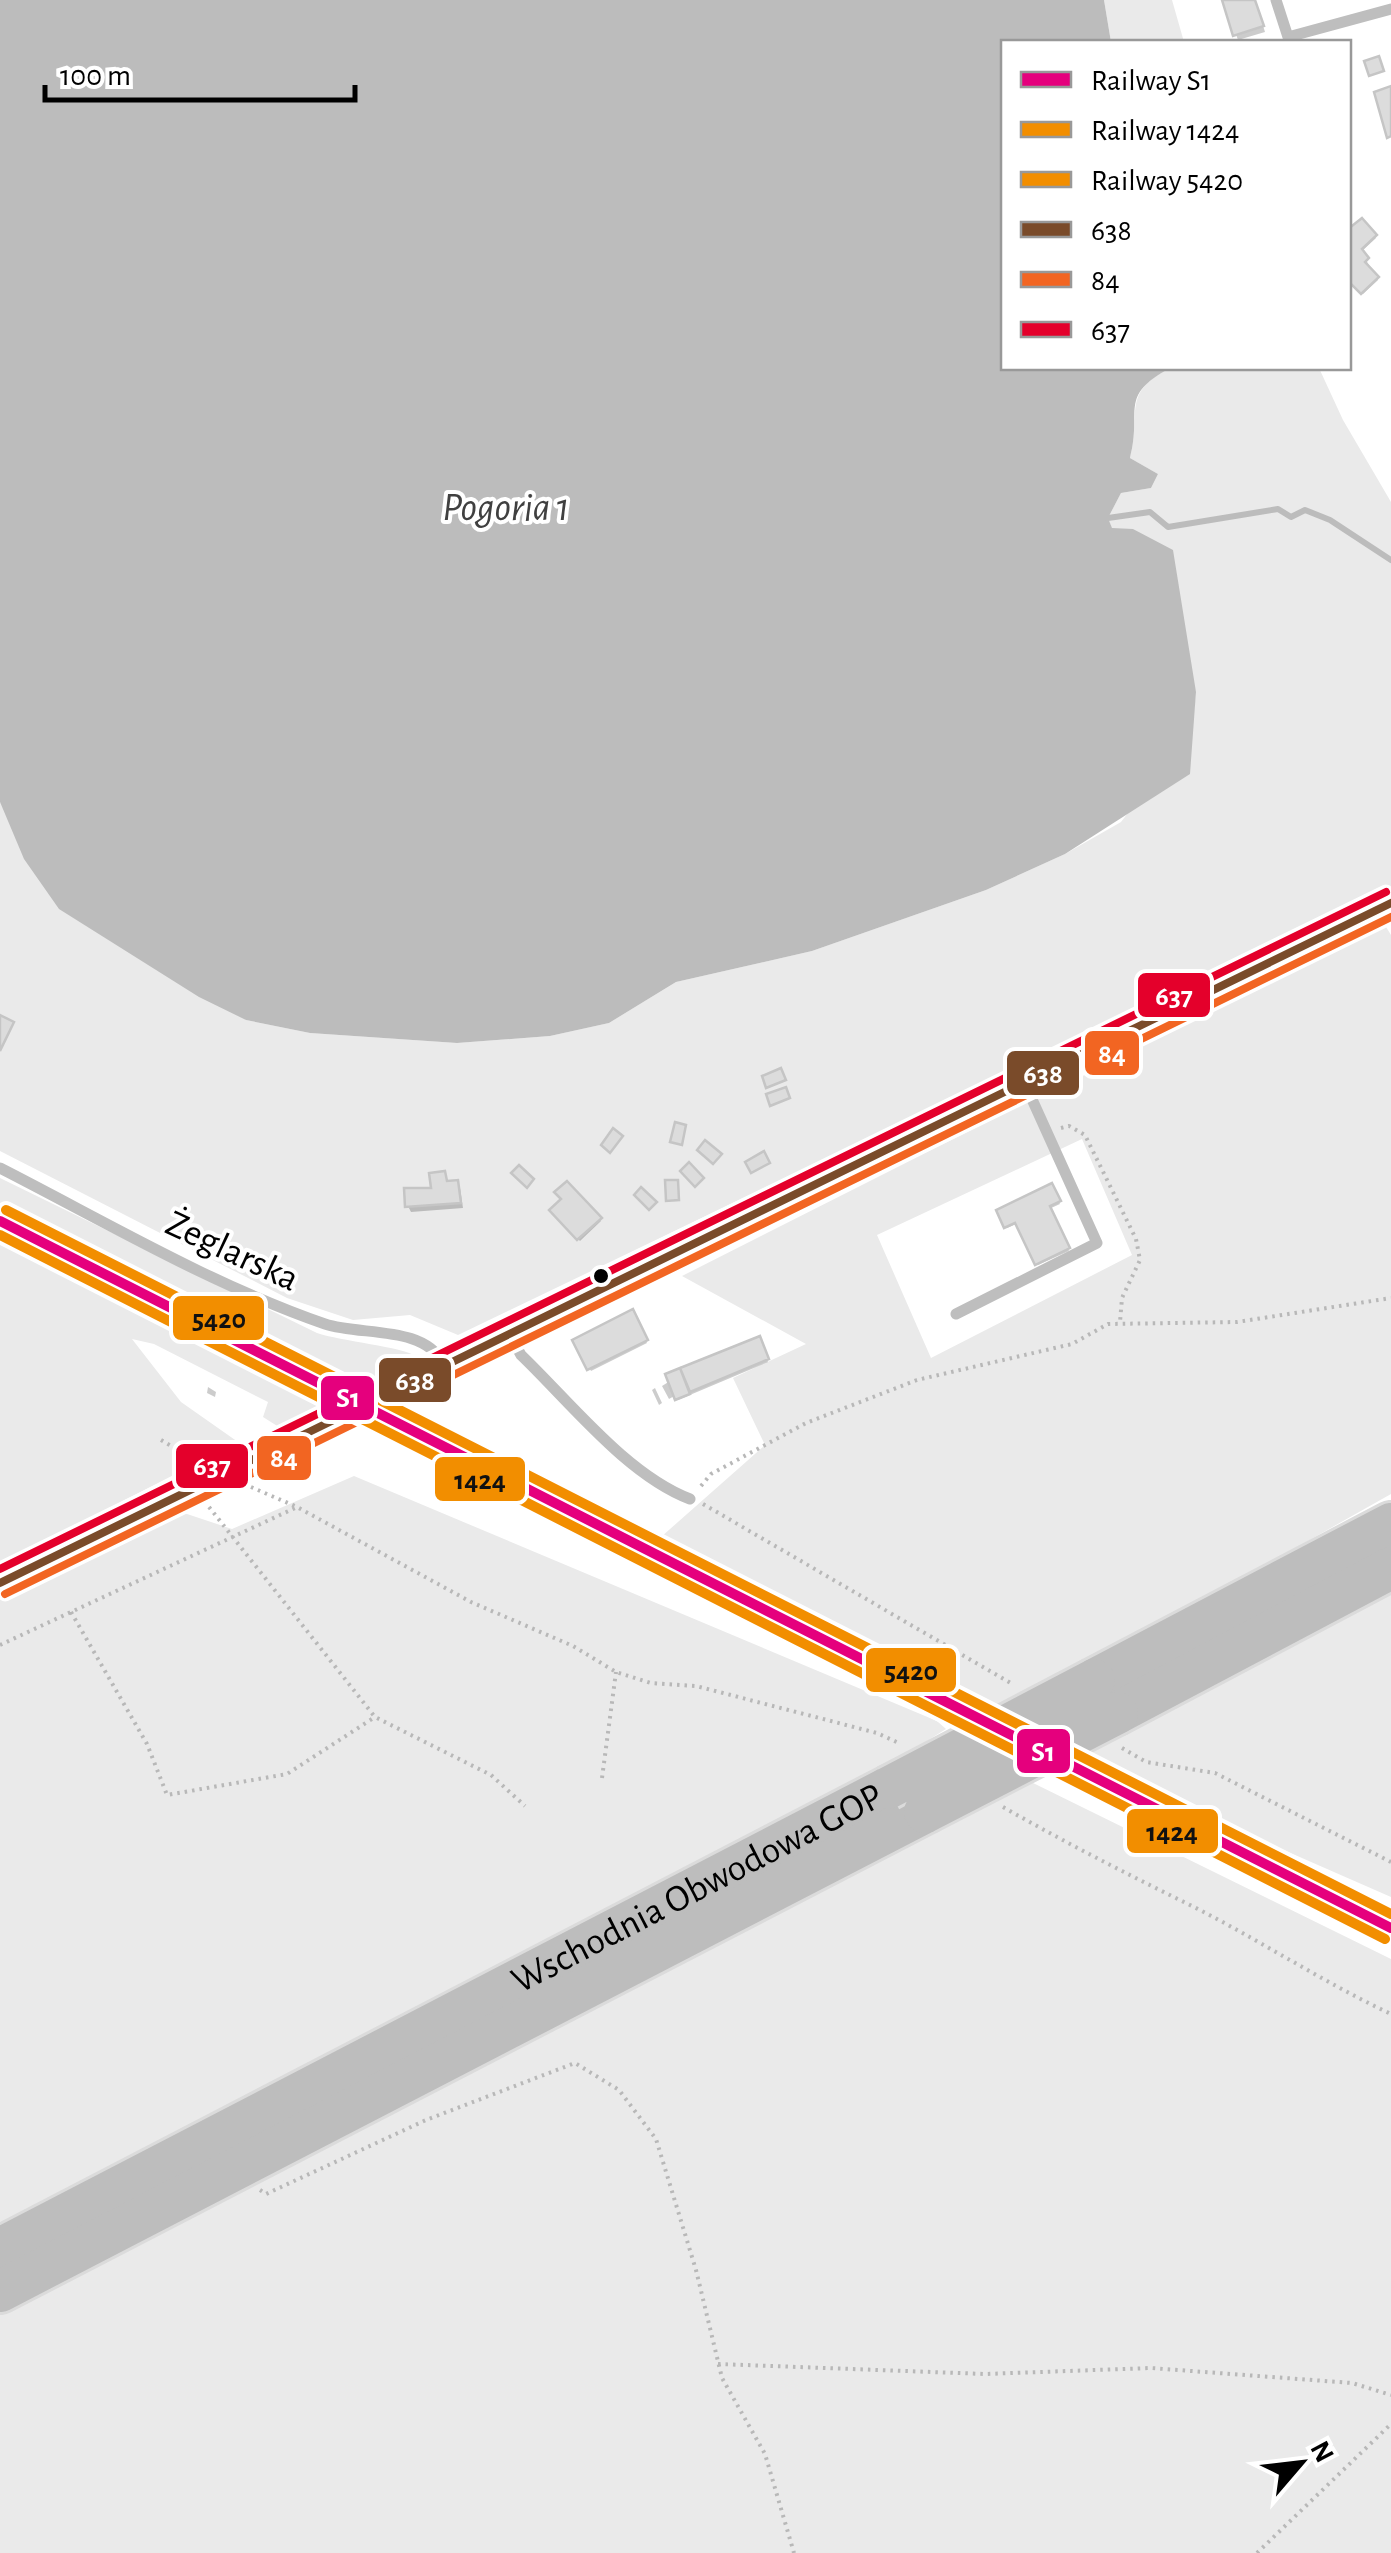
<svg xmlns="http://www.w3.org/2000/svg" width="1391" height="2553" font-family="'Alegreya Sans',sans-serif">
<style>
.green{fill:#eaeaea;fill-rule:evenodd}
.water{fill:#bcbcbc}
.shadow{fill:#0003}
.lines{fill:none;stroke-linecap:round;stroke-linejoin:round}
.stream{stroke:#bcbcbc;stroke-width:6}
.building{fill:#dcdcdc;stroke:#c5c5c5;stroke-width:2.5}
.motorway-casing{stroke:#dbdbdb;stroke-width:48}
.path{stroke:#b8b8b8;stroke-width:4;stroke-dasharray:2.5 5;stroke-linecap:butt}
.service{stroke:#bebebe;stroke-width:11}
.tertiary{stroke:#bebebe;stroke-width:30}
.motorway{stroke:#bdbdbd;stroke-width:42}
.motorway-bridge-casing{stroke:#dbdbdb;stroke-width:48;stroke-linecap:butt}
.motorway-bridge{stroke:#bdbdbd;stroke-width:42}
.bus-1-casing{stroke:#fff;stroke-width:15}
.bus-2-casing{stroke:#fff;stroke-width:15}
.bus-3-casing{stroke:#fff;stroke-width:15}
.bus-1{stroke:#7a4b2a;stroke-width:8}
.bus-2{stroke:#f26522;stroke-width:8}
.bus-3{stroke:#e4002b;stroke-width:8}
.rail-1-casing{stroke:#fff;stroke-width:18}
.rail-2-casing{stroke:#fff;stroke-width:18}
.rail-3-casing{stroke:#fff;stroke-width:18}
.rail-1{stroke:#e5007d;stroke-width:10}
.rail-2{stroke:#f28e00;stroke-width:10}
.rail-3{stroke:#f28e00;stroke-width:10}
.bus-dot{fill:#000;stroke:#fff;stroke-width:4}
.labels{text-anchor:middle;stroke-width:8;stroke-linejoin:round;paint-order:stroke}
.street-label{font-size:38px;fill:#000;stroke:#fff}
.water-label{font-size:40px;font-style:italic;fill:#404040;stroke:#fff}
.line-badge{stroke:#fff;stroke-width:4}
.badge-label{font-size:28px;text-anchor:middle;font-weight:bold;fill:#fff}
.pale-badge-label{font-size:28px;text-anchor:middle;font-weight:bold;fill:#111}
</style>
<rect width="100%" height="100%" fill="#fff"/>
<path class="green" d="M1104 0H1172L1184 42H1111Z
M1170 368H1319L1343 420 1391 502V887L458 1335 410 1315 353 1320 287 1298 0 1151V802L246 1020 310 1033 457 1043 550 1036 609 1023 676 982 812 951 986 890 1065 854 1121 822 1192 730 1196 692 1133 529H1112L1108 518 1121 493 1151 488 1158 474 1130 458C1142 414 1120 393 1170 368Z
M1383 922 1391 935V1494L1086 1666 989 1708 661 1537 765 1445 733 1378 806 1344 682 1276ZM1082 1139 1132 1255 931 1358 877 1235Z
M0 1178 317 1333C340 1341 404 1347 415 1356L414 1366 392 1379 388 1372 348 1393 0 1215Z
M0 1243 322 1406 299 1417 302 1424 282 1429 263 1417 268 1402 154 1344 132 1339 181 1402 238 1442 0 1564Z
M354 1476 937 1721 946 1729 866 1779 0 2226V1598L175 1510 232 1529Z
M1391 1589V1897L1074 1758Z
M1027 1780 1391 1959V2553H0V2314L921 1831Z"/>
<path class="water" d="M0 0H1104L1111 42H1004V368H1170C1117 397 1143 410 1130 458L1158 474 1151 488 1121 493 1108 518 1112 528 1133 529 1173 550 1196 692 1190 774 1065 854 986 890 812 951 676 982 609 1023 550 1036 457 1043 310 1033 246 1020 199 997 59 909 24 859 0 802Z"/>
<path class="shadow" d="M1224 0H1255L1265 32 1238 40Z
M1361 221 1376 238 1361 252 1378 280 1363 294 1349 279Z
M444 1174 448 1184 457 1183 460 1188 463 1208 411 1212 408 1206 434 1191Z
M567 1184 601 1221 580 1241 552 1210 564 1200Z
M1051 1186 1060 1204 1049 1209 1069 1251 1038 1265 1018 1223 1007 1228 999 1211Z
M632 1312 647 1343 591 1371 575 1341Z
M759 1339 768 1362 678 1400 676 1395 669 1399 662 1386 670 1381 668 1376Z
M208 1387 216 1392 215 1397 207 1393Z
M655 1388 662 1403 659 1405 652 1390Z"/>
<g class="lines">
<path class="stream" d="M1108 518 1150 512 1168 527 1278 509 1291 517 1305 510 1330 520 1391 560"/>
</g>
<path class="building" d="M1222 0H1255L1264 26 1233 36Z
M1379 56 1384 71 1369 76 1364 61Z
M1391 86V136L1387 138 1374 92Z
M1362 218 1377 235 1362 249 1369 258 1365 262 1379 277 1361 294 1348 281V229Z
M0 1015 14 1022 0 1051Z
M781 1068 786 1080 766 1088 762 1076Z
M786 1087 790 1098 770 1106 766 1094Z
M675 1122 686 1125 682 1145 670 1142Z
M613 1128 623 1136 610 1153 601 1145Z
M705 1140 722 1154 713 1164 697 1150Z
M764 1151 770 1163 751 1173 745 1162Z
M689 1162 704 1178 695 1187 680 1171Z
M519 1165 534 1179 527 1188 511 1173Z
M445 1171 447 1181 458 1180 461 1203 405 1207 404 1188H431L429 1173Z
M665 1180H678L679 1200 666 1201Z
M567 1181 602 1218 577 1240 549 1210 561 1199 554 1192Z
M1052 1183 1061 1201 1050 1206 1070 1248 1035 1265 1015 1223 1004 1228 996 1210Z
M641 1187 657 1202 649 1210 634 1195Z
M633 1309 648 1340 587 1370 572 1340Z
M760 1336 769 1359 690 1392 680 1368Z
M680 1368 690 1394 675 1400 665 1374Z"/>
<g class="lines">
<g class="motorway-casing">
<g id="motorway">
<path d="M1094 1680 1391 1524"/>
<path d="M1117 1713 1391 1568"/>
<path id="s1" d="M0 2249 888 1788"/>
<path d="M0 2291 925 1812"/>
</g>
</g>
<path class="path" d="M1061 1128 1069 1126 1085 1135 1136 1239 1140 1260 1122 1298 1120 1322
M161 1440 193 1459
M701 1486 711 1474 806 1423 917 1380 1072 1344 1108 1324 1237 1322 1391 1298
M251 1487 297 1507 471 1602 573 1646 616 1672 651 1683 696 1686 877 1733 901 1744
M703 1504 1014 1685
M209 1507 375 1717 491 1775 525 1806
M71 1612 147 1744 167 1795 287 1774 375 1717
M0 1645 295 1508
M1122 1748 1146 1762 1215 1773 1391 1862
M602 1778 616 1672
M1003 1807C1066 1843 1129 1875 1194 1907 1261 1941 1323 1982 1391 2014
M260 2190 266 2194 426 2120 575 2063 619 2090 656 2139 696 2270 722 2378 765 2454 794 2553
M718 2364 985 2374 1151 2368 1352 2383 1391 2395
M1257 2553 1391 2424"/>
<path class="service" d="M1276 0 1288 37 1391 9
M0 1168C106 1222 212 1285 325 1324 361 1336 423 1325 443 1363
M956 1314 1097 1243 1026 1086
M511 1337 521 1355C571 1403 627 1475 690 1499"/>
<path class="tertiary" d="M0 1583 1391 903"/>
<use href="#motorway" class="motorway"/>
<g class="motorway-bridge-casing">
<path id="motorway-bridge" d="M888 1788 1094 1680
M925 1812 1117 1713"/>
</g>
<use href="#motorway-bridge" class="motorway-bridge"/>
<g class="bus-1-casing">
<path id="bus-1" d="M0 1583 1391 903"/>
</g>
<g class="bus-2-casing">
<path id="bus-2" d="M5 1594 1391 917"/>
</g>
<g class="bus-3-casing">
<path id="bus-3" d="M0 1569 1386 892"/>
</g>
<use href="#bus-1" class="bus-1"/>
<use href="#bus-2" class="bus-2"/>
<use href="#bus-3" class="bus-3"/>
<g class="rail-1-casing">
<path id="rail-1" d="M0 1221 1391 1928"/>
</g>
<g class="rail-2-casing">
<path id="rail-2" d="M0 1235 1385 1939"/>
</g>
<g class="rail-3-casing">
<path id="rail-3" d="M6 1210 1391 1914"/>
</g>
<use href="#rail-1" class="rail-1"/>
<use href="#rail-2" class="rail-2"/>
<use href="#rail-3" class="rail-3"/>
</g>
<circle class="bus-dot" cx="601" cy="1276" r="9"/>
<g class="labels">
<g class="street-label">
<text transform="translate(233 1250) rotate(25)" y="13">Żeglarska</text>
<text dy="13" stroke="none"><textPath href="#s1" startOffset="785">Wschodnia Obwodowa GOP</textPath></text>
</g>
<g class="water-label">
<text x="506" y="520">Pogoria 1</text>
</g>
</g>
<g class="line-badge">
<rect x="1136" y="971" width="76" height="48" rx="10" fill="#e4002b"/>
<rect x="1083" y="1029" width="58" height="48" rx="10" fill="#f26522"/>
<rect x="1005" y="1049" width="76" height="48" rx="10" fill="#7a4b2a"/>
<rect x="171" y="1294" width="95" height="48" rx="10" fill="#f28e00"/>
<rect x="377" y="1356" width="76" height="48" rx="10" fill="#7a4b2a"/>
<rect x="319" y="1374" width="57" height="48" rx="10" fill="#e5007d"/>
<rect x="255" y="1434" width="58" height="48" rx="10" fill="#f26522"/>
<rect x="174" y="1442" width="76" height="48" rx="10" fill="#e4002b"/>
<rect x="433" y="1455" width="94" height="48" rx="10" fill="#f28e00"/>
<rect x="864" y="1646" width="94" height="48" rx="10" fill="#f28e00"/>
<rect x="1015" y="1727" width="57" height="48" rx="10" fill="#e5007d"/>
<rect x="1125" y="1807" width="95" height="48" rx="10" fill="#f28e00"/>
</g>
<g class="badge-label">
<text x="1174" y="1005">637</text>
<text x="1112" y="1063">84</text>
<text x="1043" y="1083">638</text>
<text x="415" y="1390">638</text>
<text x="348" y="1407">S1</text>
<text x="284" y="1467">84</text>
<text x="212" y="1475">637</text>
<text x="1043" y="1761">S1</text>
</g>
<g class="pale-badge-label">
<text x="219" y="1328">5420</text>
<text x="480" y="1489">1424</text>
<text x="911" y="1680">5420</text>
<text x="1172" y="1841">1424</text>
</g>
<rect x="1001" y="40" width="350" height="330" fill="#ffffff" stroke="#999999" stroke-width="2.5"/>
<rect x="1021" y="72" width="50" height="15" fill="#e5007d" stroke="#999999" stroke-width="2.5"/>
<text x="1091" y="90" font-size="30" fill="#000000">Railway S1</text>
<rect x="1021" y="122" width="50" height="15" fill="#f28e00" stroke="#999999" stroke-width="2.5"/>
<text x="1091" y="140" font-size="30" fill="#000000">Railway 1424</text>
<rect x="1021" y="172" width="50" height="15" fill="#f28e00" stroke="#999999" stroke-width="2.5"/>
<text x="1091" y="190" font-size="30" fill="#000000">Railway 5420</text>
<rect x="1021" y="222" width="50" height="15" fill="#7a4b2a" stroke="#999999" stroke-width="2.5"/>
<text x="1091" y="240" font-size="30" fill="#000000">638</text>
<rect x="1021" y="272" width="50" height="15" fill="#f26522" stroke="#999999" stroke-width="2.5"/>
<text x="1091" y="290" font-size="30" fill="#000000">84</text>
<rect x="1021" y="322" width="50" height="15" fill="#e4002b" stroke="#999999" stroke-width="2.5"/>
<text x="1091" y="340" font-size="30" fill="#000000">637</text>
<g transform="translate(1301 2463) rotate(62)" stroke="#ffffff" stroke-width="8" paint-order="stroke">
<path d="M0-8L18 38L0 25L-18 38Z" fill="#000000"/>
<text y="-15" font-size="28" font-weight="bold" text-anchor="middle" fill="#000000">N</text>
</g>
<path d="M45 85v15h310v-15" fill="none" stroke="#000000" stroke-width="5"/>
<text x="60" y="85" font-size="30" fill="#000000" stroke="#ffffff" stroke-width="8" paint-order="stroke">100 m</text>
</svg>
